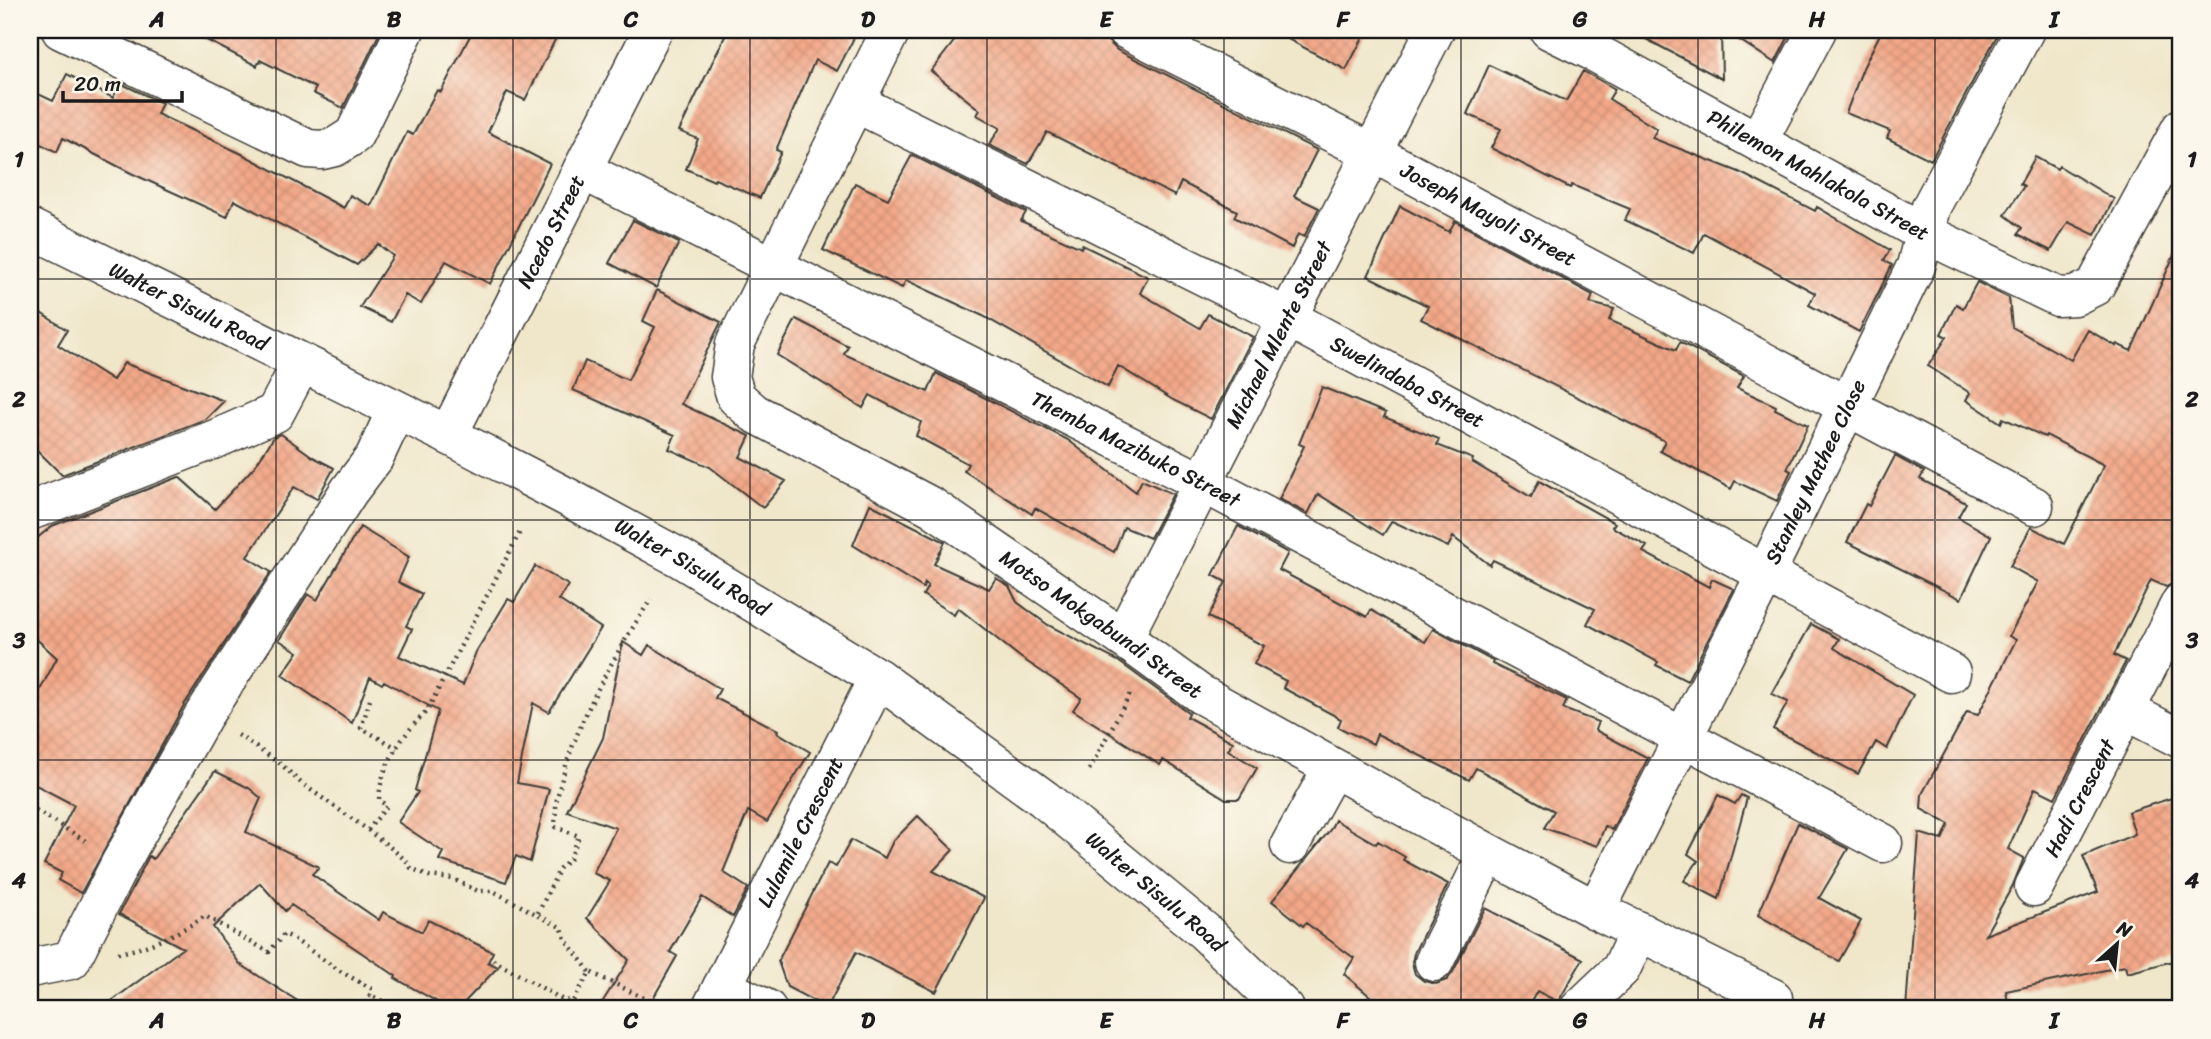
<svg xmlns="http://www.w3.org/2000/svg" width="2211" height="1039" font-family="Sriracha,sans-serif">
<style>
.building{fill:url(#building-cross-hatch)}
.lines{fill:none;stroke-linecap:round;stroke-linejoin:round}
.street-casing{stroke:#3c3a36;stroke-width:41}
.secondary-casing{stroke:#3c3a36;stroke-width:41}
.path{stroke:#3c3a36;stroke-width:4.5;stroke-dasharray:2 5;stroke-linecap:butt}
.street{stroke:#fff;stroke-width:38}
.secondary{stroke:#fff;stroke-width:38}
.grid{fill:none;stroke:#1c1c1c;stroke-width:2;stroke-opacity:0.55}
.labels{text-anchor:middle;stroke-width:5;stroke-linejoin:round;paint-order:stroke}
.street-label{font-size:21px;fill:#1c1c1c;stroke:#fbf7ec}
.neatline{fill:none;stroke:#1c1c1c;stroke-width:2.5}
.grid-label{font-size:23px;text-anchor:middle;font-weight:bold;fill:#1c1c1c}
</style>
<defs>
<pattern id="building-cross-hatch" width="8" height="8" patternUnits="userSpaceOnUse" patternTransform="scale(1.75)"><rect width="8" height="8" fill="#f3a888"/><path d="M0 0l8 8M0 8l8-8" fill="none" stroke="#d09075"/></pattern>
</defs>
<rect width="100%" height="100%" fill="#fbf7ec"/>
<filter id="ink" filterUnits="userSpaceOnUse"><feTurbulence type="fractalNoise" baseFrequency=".0143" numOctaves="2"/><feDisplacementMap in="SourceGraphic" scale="14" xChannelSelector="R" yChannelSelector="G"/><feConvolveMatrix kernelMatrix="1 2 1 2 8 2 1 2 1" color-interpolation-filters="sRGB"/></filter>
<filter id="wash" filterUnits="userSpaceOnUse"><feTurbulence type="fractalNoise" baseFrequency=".00686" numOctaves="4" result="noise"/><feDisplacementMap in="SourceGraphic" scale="28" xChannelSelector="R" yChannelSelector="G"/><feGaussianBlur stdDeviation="1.57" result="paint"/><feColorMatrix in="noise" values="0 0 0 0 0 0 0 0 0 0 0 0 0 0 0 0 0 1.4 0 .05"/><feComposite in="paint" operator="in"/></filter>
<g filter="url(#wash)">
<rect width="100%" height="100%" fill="#f0e7cb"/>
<g id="blocks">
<path class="building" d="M187 30H381L343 108 313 93 316 88 260 60 257 66Z
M473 30H560L525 100 507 92 488 132 550 164 490 284 446 261 421 304 405 295 391 322 360 307 393 256 378 244 357 265 234 200 227 217 131 173 63 138 57 152 30 139V90L53 101 67 74 113 98 120 83 162 103 157 114 242 154 344 208 350 195 371 206 407 132 413 135 437 90 441 92Z
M728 30H858L837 71 815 60 776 150 781 152 760 198 715 179 714 181 686 169 698 139 679 131Z
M963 30H1105L1108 41 1117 50 1317 150 1294 196 1319 208 1304 237 1298 234 1292 248 1234 217 1237 211 1181 182 1175 196 1047 132 1028 164 989 145 1000 128 977 115 980 110 931 71Z
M1271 30H1367L1346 70Z
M1629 30H1721L1722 79Z
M1724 30H1792L1775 63Z
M1882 30H2000L1931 160 1887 138 1890 131 1846 113 1863 68Z
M1489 65 1566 101 1583 71 1615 89 1609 99 1657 129 1652 138 1739 172 1815 211 1817 207 1890 250 1884 260 1892 265 1859 332 1809 305 1815 293 1704 233 1694 253 1625 220 1630 209 1572 185 1570 188 1491 148 1501 129 1467 114Z
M912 155 1026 212 1021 221 1081 248 1082 245 1148 277 1140 293 1200 328 1208 314 1253 337 1211 419 1173 400 1118 366 1108 387 983 316 906 280 902 288 823 250 855 183 888 199Z
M2035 157 2057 169 2059 166 2114 199 2095 235 2068 222 2051 251 2018 234 2022 228 2005 215 2024 186 2020 184Z
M1400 206 1449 232 1455 221 1593 295 1590 303 1614 309 1609 320 1676 350 1680 342 1744 376 1737 388 1776 406 1775 409 1808 425 1787 469 1791 471 1777 501 1735 481 1731 489 1660 451 1665 441 1421 319 1428 306 1368 276Z
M633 220 679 243 656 288 609 263Z
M2181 240V569L2175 582 2166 587 2151 580 2114 655 2126 661 2055 798 2035 788 2008 849 2024 858 2013 885 1985 935 2098 892 2083 856 2135 834 2128 812 2181 795V959L2127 973 2125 966 2006 991 2009 1009H1906L1919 833 1942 840 1949 824 1921 809 1922 794 1967 712 1978 715 2016 640 2009 636 2038 582 2010 566 2031 527 2064 544 2104 465 2046 435 2045 437 2003 418 2001 423 1966 400 1970 393 1928 366 1947 337 1941 334 1956 304 1963 308 1977 282 2009 298 2012 327 2071 360 2088 330 2116 346 2117 344 2131 351Z
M657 290 721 322 681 404 750 436 740 457 786 481 763 508 710 467 669 449 675 435 573 390 585 361 628 380 655 327 643 321Z
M30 306 67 330 58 345 113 380 124 363 224 401 206 419 62 475 30 443Z
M796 319 848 346 844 354 928 392 936 373 1068 440 1136 492 1142 480 1173 494 1150 538 1124 527 1114 552 1035 508 1032 514 964 471 968 464 916 436 921 422 870 395 863 408 777 355Z
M1322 387 1386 413 1384 417 1439 439 1437 445 1473 459 1472 462 1531 497 1539 481 1615 523 1612 527 1647 546 1643 552 1709 587 1712 579 1734 589 1687 681 1656 665 1658 662 1587 624 1595 609 1493 560 1490 565 1453 537 1448 547 1392 521 1383 535 1318 494 1308 514 1279 499 1304 446 1299 444Z
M281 434 313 457 334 468 317 499 294 487 247 557 271 572 184 705 81 893 58 880 62 873 44 864 74 805 30 782V709L57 658 30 633V544L52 526 179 477 215 509 255 466 274 437Z
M1895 456 1924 472 1920 479 1966 503 1958 517 1991 536 1961 599 1847 542 1866 504 1869 506Z
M870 504 945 542 934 564 989 589 996 578 1009 586 1017 602 1048 625 1118 661 1189 713 1187 717 1233 742 1228 750 1257 768 1239 799H1226L1163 760 1160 765 1073 710 1081 698 1020 657 958 608 954 615 923 595 928 586 925 583 923 588 853 545Z
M1238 526 1288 553 1279 570 1367 617 1371 610 1425 642 1433 629 1493 661 1492 664 1567 700 1563 709 1598 722 1595 730 1648 758 1612 830 1605 826 1597 846 1544 828 1554 811 1476 768 1469 780 1377 734 1373 744 1338 727 1341 719 1283 688 1286 681 1254 664 1264 646 1208 617 1226 582 1213 575Z
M360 527 409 557 398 582 422 594 406 626 412 629 399 656 463 685 476 652 508 599 514 602 535 566 568 585 559 600 601 628 549 712 533 703 517 783 549 789 530 862 516 856 506 882 439 860 443 852 398 822 418 792 415 790 438 711 384 681 382 684 370 677 352 723 282 675 298 652 279 640 308 594 317 600Z
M1811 624 1839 639 1834 648 1913 695 1887 749 1876 742 1858 774 1773 729 1788 702 1772 694Z
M623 642 643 655 649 645 720 689 715 698 778 730 777 732 810 752 767 822 748 811 723 872 748 888 733 917 702 897 670 952 677 956 647 1009H598L629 960 587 918 610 881 593 873 616 828 567 811 603 738Z
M215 771 249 788 261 798 246 832 319 867 312 874 379 920 383 912 422 932 428 920 493 952 488 962 498 967 458 1009H450L395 978 396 976 291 905 285 911 260 883 213 927 240 964 310 1009H101L183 948 119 914 149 856 153 859Z
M1718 795 1735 804 1741 795 1747 798 1719 899 1684 881 1698 861 1688 854Z
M918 816 953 850 933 871 984 898 936 992 856 952 827 1008 787 987 778 961 828 863 836 867 851 840 885 858 893 841Z
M1335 820 1376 844 1378 841 1405 857 1403 860 1448 884 1414 953 1412 963 1415 974 1424 981 1436 984 1447 980 1453 972 1485 908 1583 959 1558 1002 1537 991 1527 1009H1385L1344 974 1354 958 1306 923 1303 926 1272 901 1330 830Z
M1798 823 1848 849 1819 898 1861 921 1839 961 1758 915Z"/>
</g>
</g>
<g filter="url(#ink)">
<use href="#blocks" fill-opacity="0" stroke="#3c3a36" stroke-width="2"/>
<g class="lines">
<g class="street-casing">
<g id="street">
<path d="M61 30 308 149 322 150 335 147 354 135 405 30"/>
<path id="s1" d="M891 30 735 344 730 377 736 397 754 413 932 507 1123 638 1200 694 1488 853 1596 910 1773 998"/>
<path id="s2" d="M1127 30 1373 153 2034 506"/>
<path id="s3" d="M1549 30 1592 51 1924 233 2058 297 2075 296 2095 286 2181 128"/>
<path id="s4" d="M856 103 1288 318 1951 673"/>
<path d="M1758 141 1817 30"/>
<path id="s5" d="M582 170 1203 483 1883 843"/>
<path id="s6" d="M448 435 653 30"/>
<path d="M30 511 218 438 275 413 301 364"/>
<path id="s7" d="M1123 638 1435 30"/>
<path d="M2126 711 2181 739"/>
<path d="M1290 845 1332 769"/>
<path id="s8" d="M2034 887 2181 602"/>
<path id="s9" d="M1596 910 1765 575 1916 266 1931 207 2025 30"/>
<path d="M1434 962 1488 853"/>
<path d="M30 968 71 960 121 862 203 716 349 491 374 458 396 411"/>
<path d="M722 987 767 1009"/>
<path id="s10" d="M711 1009 878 678"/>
<path d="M1579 1009 1621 969 1639 931"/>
</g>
</g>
<g class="secondary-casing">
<g id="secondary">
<path id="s11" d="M30 228 448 435 567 497 678 557 878 678 1044 799 1204 931 1285 1009"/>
</g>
</g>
<path class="path" d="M370 700 361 728 397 748
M238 735 282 765 301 783 368 830 387 806 379 800C380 766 403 734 427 711L521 530
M1089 770 1132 690
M30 807 89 843
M368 830C378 839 407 858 411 868L429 876 453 879 478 891H493L562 928 565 939 590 972
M538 913 560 868 570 859 579 836 555 827C556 816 555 804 558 794 575 723 612 659 651 599
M118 953C149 948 179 933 205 916L269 952 284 934 291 937 340 971 372 989 370 995
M493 960 563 1000 573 1001 590 972 667 1009
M361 1009 370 995 399 1009
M558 1009 563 1000"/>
<use href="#street" class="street"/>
<use href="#secondary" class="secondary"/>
</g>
</g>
<path class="grid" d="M276 30V1009M513 30V1009M750 30V1009M987 30V1009M1224 30V1009M1461 30V1009M1698 30V1009M1935 30V1009M30 279H2181M30 520H2181M30 760H2181"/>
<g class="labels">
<g class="street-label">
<text dy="7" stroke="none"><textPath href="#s3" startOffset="306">Philemon Mahlakola Street</textPath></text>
<text dy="7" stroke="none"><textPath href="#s2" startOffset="406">Joseph Mayoli Street</textPath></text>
<text dy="7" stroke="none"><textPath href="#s6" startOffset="228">Ncedo Street</textPath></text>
<text dy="7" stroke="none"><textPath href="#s11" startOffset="177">Walter Sisulu Road</textPath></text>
<text dy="7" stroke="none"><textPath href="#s7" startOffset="341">Michael Mlente Street</textPath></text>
<text dy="7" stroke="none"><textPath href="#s4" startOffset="618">Swelindaba Street</textPath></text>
<text dy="7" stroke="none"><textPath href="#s5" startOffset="620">Themba Mazibuko Street</textPath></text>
<text dy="7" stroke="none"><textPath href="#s9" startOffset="490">Stanley Mathee Close</textPath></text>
<text dy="7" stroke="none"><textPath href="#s11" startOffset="744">Walter Sisulu Road</textPath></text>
<text dy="7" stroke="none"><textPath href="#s1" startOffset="836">Motso Mokgabundi Street</textPath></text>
<text dy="7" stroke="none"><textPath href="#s8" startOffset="100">Hadi Crescent</textPath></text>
<text dy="7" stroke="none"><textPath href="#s10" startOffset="198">Lulamile Crescent</textPath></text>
<text dy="7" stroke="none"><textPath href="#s11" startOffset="1311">Walter Sisulu Road</textPath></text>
</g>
</g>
<rect width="2211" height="1039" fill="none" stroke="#fbf7ec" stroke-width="77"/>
<g transform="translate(2117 944) rotate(27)" stroke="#fbf7ec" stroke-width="5" paint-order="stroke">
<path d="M0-5L12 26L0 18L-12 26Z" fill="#1c1c1c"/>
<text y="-10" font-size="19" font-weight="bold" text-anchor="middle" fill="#1c1c1c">N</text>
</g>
<path d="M63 91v10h119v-10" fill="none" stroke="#1c1c1c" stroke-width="3.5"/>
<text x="74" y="91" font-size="21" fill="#1c1c1c" stroke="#fbf7ec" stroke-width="5" paint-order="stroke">20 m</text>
<rect x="38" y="38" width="2134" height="962" class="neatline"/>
<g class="grid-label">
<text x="157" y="27">A</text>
<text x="394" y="27">B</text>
<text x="631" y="27">C</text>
<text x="868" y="27">D</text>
<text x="1106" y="27">E</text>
<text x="1343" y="27">F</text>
<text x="1580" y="27">G</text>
<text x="1817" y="27">H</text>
<text x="2054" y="27">I</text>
<text x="19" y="167">1</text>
<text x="2192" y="167">1</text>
<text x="19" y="407">2</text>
<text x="2192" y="407">2</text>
<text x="19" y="648">3</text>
<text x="2192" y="648">3</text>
<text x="19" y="888">4</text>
<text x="2192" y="888">4</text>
<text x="157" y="1028">A</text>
<text x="394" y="1028">B</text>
<text x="631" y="1028">C</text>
<text x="868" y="1028">D</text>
<text x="1106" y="1028">E</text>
<text x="1343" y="1028">F</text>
<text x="1580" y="1028">G</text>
<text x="1817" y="1028">H</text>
<text x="2054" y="1028">I</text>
</g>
</svg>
